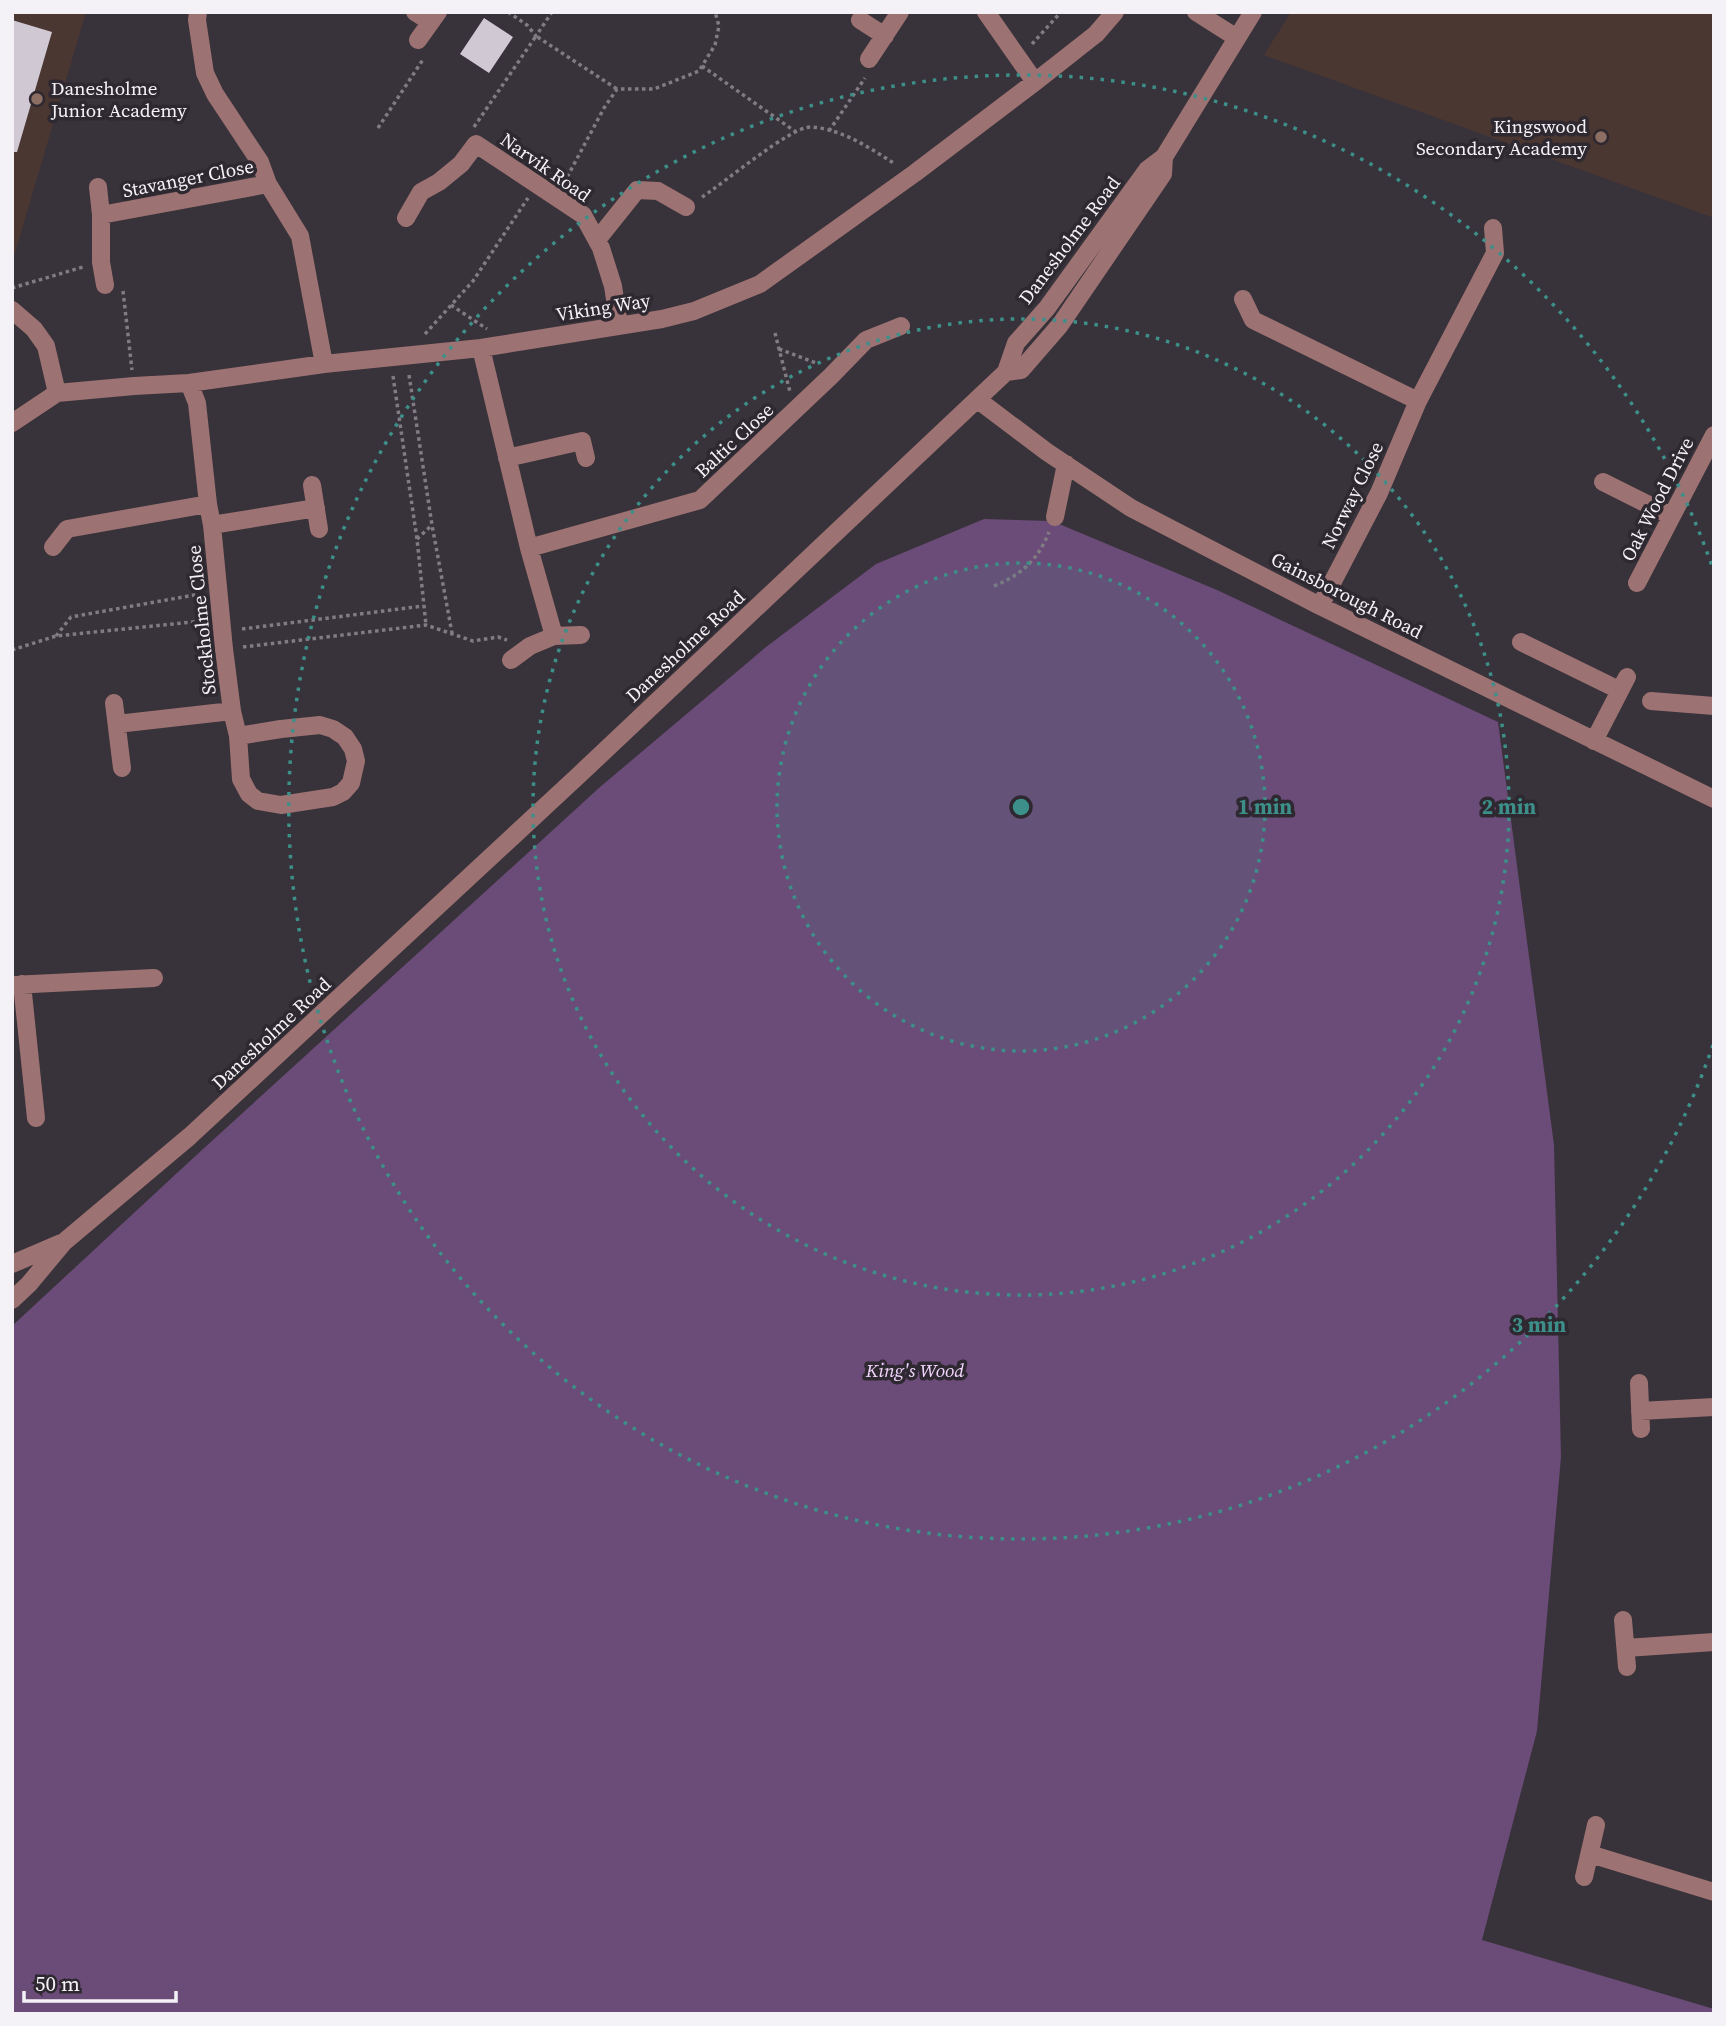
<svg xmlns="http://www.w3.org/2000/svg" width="1726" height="2026" font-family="'Source Serif 4',serif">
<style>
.education{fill:#4b3732}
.green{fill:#6b4b77}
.building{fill:#d0c9d3}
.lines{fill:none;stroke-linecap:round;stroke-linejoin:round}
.path{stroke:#817c83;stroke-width:3.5;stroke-dasharray:3.5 3.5;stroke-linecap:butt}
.minor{stroke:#9d7272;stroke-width:18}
.ring{fill:none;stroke:#3d8f89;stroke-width:3.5;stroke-dasharray:3.5 7}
.education-dot{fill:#8d6e63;stroke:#2e2830;stroke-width:2.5}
.labels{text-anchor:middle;stroke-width:7;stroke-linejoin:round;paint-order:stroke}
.poi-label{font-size:19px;fill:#f5f2f7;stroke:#2e2830;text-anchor:start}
.street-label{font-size:19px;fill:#f5f2f7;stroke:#2e2830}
.park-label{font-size:19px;font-style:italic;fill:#f2d6fe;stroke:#2e2830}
.centre{fill:#3d8f89;stroke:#2e2830;stroke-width:3.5}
.ring-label{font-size:21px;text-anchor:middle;font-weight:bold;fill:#3d8f89;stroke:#2e2830;stroke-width:7;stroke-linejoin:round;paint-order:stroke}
</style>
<rect width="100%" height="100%" fill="#38323a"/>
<path class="education" d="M12 12H86L12 263Z
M1291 12H1714V218L1264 55Z"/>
<path class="green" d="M984 519 1052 521 1217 590 1498 722 1554 1145 1561 1457 1537 1731 1482 1940 1714 2009V2014H12V1326L191 1160 600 787 766 647 876 564Z"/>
<path class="building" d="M484 18 513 37 489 73 460 54Z
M12 20 52 32 17 152H12Z"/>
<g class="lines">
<path class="path" d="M508 12 527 25 536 36 552 12
M1032 44 1061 12
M702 66 796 132
M474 127 536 36 617 89
M378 128 424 58
M829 131 865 78
M564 183 604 108 617 89H654L699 71 715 45 719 26 715 12
M702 197C723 184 791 126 811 127 842 129 870 148 895 164
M12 288 83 267
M123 291 132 370
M451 305 487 329
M775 333 790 392
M425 334 473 281 528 198
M779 349 816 363
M409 375 432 525 452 633
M393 376 417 539 426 625
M417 539 432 525
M994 586C1021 575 1038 560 1049 532
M242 629 423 606
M56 636 71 617 200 594
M243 647 426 625 473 641 498 637 507 640
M12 650 56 636 202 621"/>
<path class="minor" d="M198 12 197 20 205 73 215 94 260 162 268 184 300 236 324 364
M415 12 431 22
M986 12 1035 82
M1196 12 1237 38
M860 20 885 36
M418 40 438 12
M869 59 900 12
M98 187 101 215
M406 218 421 192 439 182 461 164 476 144 583 215 601 248 613 286 619 325
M597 240 637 190 658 191 686 207
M105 285 101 262V215L268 184
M1243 299 1253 320 1418 401
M12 310 34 329 46 346 57 393
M481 348 529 548 554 636 530 646 511 660
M1006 372 1021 370 1060 325 1163 174 1164 157
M189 383 197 403 208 504 212 525 224 649 232 711 238 736 241 779 249 794 258 801 281 805 333 797 343 792 351 783 356 761 353 749 345 737 333 729 320 725 281 729 238 736
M978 400 1047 452 1131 508 1320 606 1714 799
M12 423 57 393 134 386 189 383 324 364 481 348 662 319 694 311 760 284 915 173 1035 82 1096 34 1115 12
M507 458 582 441 586 458
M1603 482 1671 516
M312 485 319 529
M1055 517 1066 464
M212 525 316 508
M53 547 67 529 208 504
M529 548 700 500 831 376 866 340 901 326
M1637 583 1714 435
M1320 606 1379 493 1418 401 1495 253 1493 228
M554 636 581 635
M1521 642 1619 690
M1651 701 1714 706
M114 703 122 768
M117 724 232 711
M1594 741 1627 677
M22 984 36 1118
M12 985 154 978
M12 1264 61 1243
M12 1300 29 1284 64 1242 190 1136 579 775 1006 372 1016 343 1047 308 1147 170 1164 157 1253 12
M1639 1383 1641 1429
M1640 1411 1714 1407
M1623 1620 1627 1667
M1626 1648 1714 1642
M1590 1854 1714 1892
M1584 1877 1596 1825"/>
</g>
<circle cx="1021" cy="807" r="244" fill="#3d8f89" fill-opacity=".12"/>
<g class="ring">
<circle cx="1021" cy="807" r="244"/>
<circle cx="1021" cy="807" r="488"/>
<path d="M1713 1045A732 732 0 1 1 1713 569"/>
</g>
<g class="education-dot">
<circle cx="37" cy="99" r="7"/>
<circle cx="1601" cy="137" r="7"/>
</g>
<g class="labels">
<g class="poi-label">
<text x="51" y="95">Danesholme<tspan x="51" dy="22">Junior Academy</tspan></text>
<text x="1587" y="133" text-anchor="end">Kingswood<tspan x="1587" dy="22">Secondary Academy</tspan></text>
</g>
<g class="street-label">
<text transform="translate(546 167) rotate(35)" y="7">Narvik Road</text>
<text transform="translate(188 178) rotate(-11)" y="7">Stavanger Close</text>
<text transform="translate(1069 240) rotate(-53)" y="7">Danesholme Road</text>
<text transform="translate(603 307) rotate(-9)" y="7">Viking Way</text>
<text transform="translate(734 440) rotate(-43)" y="7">Baltic Close</text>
<text transform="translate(1352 495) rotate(-64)" y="7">Norway Close</text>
<text transform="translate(1657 499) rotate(-63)" y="7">Oak Wood Drive</text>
<text transform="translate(1347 595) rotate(27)" y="7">Gainsborough Road</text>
<text transform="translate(201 620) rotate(-96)" y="7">Stockholme Close</text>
<text transform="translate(685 646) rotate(-43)" y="7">Danesholme Road</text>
<text transform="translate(271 1033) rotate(-43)" y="7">Danesholme Road</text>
</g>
<g class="park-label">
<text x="915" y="1377">King's Wood</text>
</g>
</g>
<circle cx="1021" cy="807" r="10" class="centre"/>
<g class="ring-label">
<text x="1265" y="814">1 min</text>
<text x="1509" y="814">2 min</text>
<text x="1539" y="1332">3 min</text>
</g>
<rect width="1726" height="2026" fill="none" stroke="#f5f2f7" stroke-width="28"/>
<path d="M24 1991v10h152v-10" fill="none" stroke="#f5f2f7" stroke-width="3.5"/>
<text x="35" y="1991" font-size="21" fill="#f5f2f7" stroke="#2e2830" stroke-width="5" paint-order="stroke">50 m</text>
</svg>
